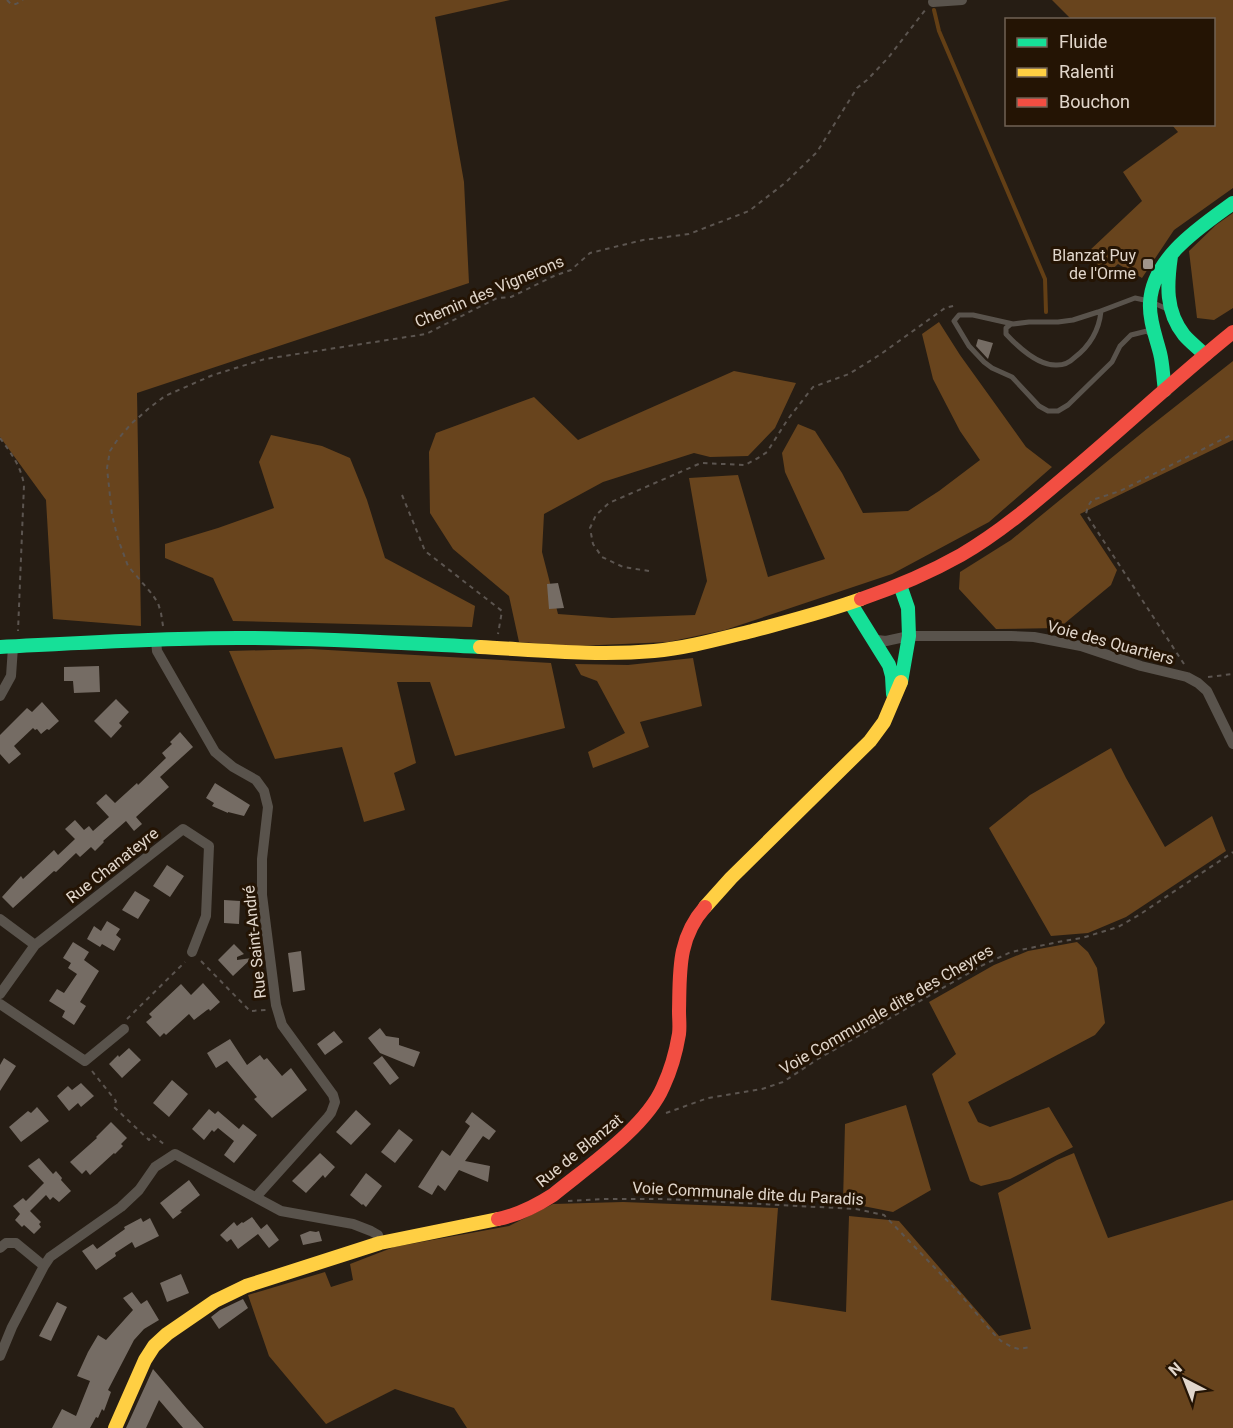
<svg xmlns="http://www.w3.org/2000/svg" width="1233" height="1428" font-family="Roboto,sans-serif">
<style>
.forest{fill:#68441d}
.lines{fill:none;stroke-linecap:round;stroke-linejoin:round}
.stream{stroke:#633f15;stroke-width:4}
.building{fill:#756c64}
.path{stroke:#5c5550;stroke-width:2;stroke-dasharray:4.5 4.5;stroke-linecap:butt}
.lane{stroke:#59534c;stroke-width:5}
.street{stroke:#59534c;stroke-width:10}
.fast{stroke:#16e098;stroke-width:14}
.slow{stroke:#ffcf43;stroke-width:14}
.jam{stroke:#f24e42;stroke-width:14}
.poi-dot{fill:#a0958b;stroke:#241404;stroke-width:2}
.labels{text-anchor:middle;stroke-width:6;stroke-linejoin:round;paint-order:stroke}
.poi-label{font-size:16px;fill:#e1d6cb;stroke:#241404;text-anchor:end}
.street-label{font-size:16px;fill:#e1d6cb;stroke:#241404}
</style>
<rect width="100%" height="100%" fill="#261d14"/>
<path class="forest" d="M0 0H510L435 17 464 182 469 283 137 393 141 626 53 619 46 500 0 437Z
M1052 0H1233V188L1174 230 1142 278 1118 264 1103 278 1088 252 1142 201 1123 172 1178 132 1172 125 1214 124V20L1071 19Z
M1233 213V308L1214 320 1197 318 1189 251 1216 225Z
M939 322 960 355 1026 447 1052 467 989 522 892 574 725 630 668 642 577 646 519 642 509 596 453 549 430 513 429 452 436 433 534 397 578 440 734 371 796 383 775 428 748 456 710 457 694 453 603 482 544 514 542 552 558 614 612 618 695 615 707 581 689 478 738 475 768 577 825 559 785 472 782 453 798 424 815 431 842 473 863 513 908 511 939 491 980 460 960 431 933 379 922 334Z
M1233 361V440L1080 514 1117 570 1111 585 1059 628 996 629 959 589 960 572 1011 540 1148 428Z
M271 435 322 446 350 458 367 500 385 558 475 606 472 627 233 621 213 578 165 558V544L218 528 274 508 259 462Z
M311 649 551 663 565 728 455 756 430 682H397L416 763 394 773 405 810 364 822 342 747 275 759 229 651Z
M693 658 702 706 640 722 649 747 593 768 588 752 625 733 597 681 581 675 575 664 628 665Z
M1111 748 1126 778 1165 847 1212 816 1226 851 1126 917 1088 933 1051 936 989 828 1030 795Z
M1077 942 1088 952 1097 968 1105 1023 1095 1035 968 1102 978 1122 990 1127 1049 1107 1073 1147 1010 1179 981 1186 970 1181 932 1074 956 1054 929 1002 994 965 1028 951Z
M906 1105 931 1190 893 1212 843 1202 845 1124Z
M1074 1153 1108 1238 1233 1200V1428H467L454 1408 395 1389 326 1424 269 1356 248 1295 325 1272 331 1287 353 1280 350 1264 394 1247 509 1226 553 1204 623 1202 778 1208 771 1300 846 1312 849 1216 899 1221 999 1336 1031 1329 998 1193 1057 1160Z"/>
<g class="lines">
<path class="stream" d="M934 10 939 31 1045 279 1046 312"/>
</g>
<path class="building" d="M978 339 993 343 988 359 976 346Z
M558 583 564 608 549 609 547 584Z
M99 666 100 692 74 693 73 681H64V667Z
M116 699 129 712 119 723 122 726 111 738 94 721Z
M42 702 59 721 49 730 47 729 41 734 37 729 35 730 33 728 14 746 21 754 9 764 0 754V735L27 708 32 712Z
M180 732 193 747 160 777 169 787 136 817 142 824 134 831 126 821 103 841 104 842 95 851 91 847 80 857 76 853 56 872 54 871 13 908 2 897 21 876 23 879 54 850 58 855 75 839 65 829 75 820 84 830 89 826 93 831 109 817 96 803 106 794 115 803 137 783 138 785 166 758 162 753 172 744 170 742Z
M215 783 250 805 244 816 228 812V813L212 806 214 803 206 798Z
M167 865 184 876 170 897 153 886Z
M135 891 150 900 138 919 122 910Z
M224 900 240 901 239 924 224 923Z
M107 921 120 929 116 935 121 939 114 951 102 944 100 947 87 939 94 926 101 931Z
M73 942 89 952 84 960 99 971 80 1002 86 1006 74 1025 62 1017 65 1011 49 1001 57 989 64 993 77 974 68 968 71 963 63 958Z
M234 944 244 954 237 957V960L252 958 233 976 218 960Z
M301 951 305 990 293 992 288 953Z
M203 983 220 1002 210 1011 209 1009 207 1010 194 1020 189 1014 166 1035 164 1033 160 1037 146 1022 152 1017 149 1014 181 984 191 995Z
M380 1028 386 1036 399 1038V1045L420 1052 414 1067 380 1053 368 1038Z
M334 1031 343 1042 325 1055 317 1044Z
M230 1039 247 1065 260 1055 264 1060 267 1058 282 1076 291 1068 307 1090 272 1118 254 1099 257 1097 227 1061 216 1068 207 1053Z
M129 1048 141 1060 122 1078 109 1064 118 1055 119 1057Z
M382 1056 399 1078 390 1085 373 1063Z
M4 1058 16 1066 0 1091V1065Z
M172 1080 188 1094 169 1117 153 1103Z
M81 1083 94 1096 81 1107 78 1103 69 1111 57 1096 68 1086 72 1090Z
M37 1107 49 1121 21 1142 9 1127 28 1111 31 1113Z
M209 1109 215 1114 218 1111 239 1129 243 1124 257 1135 234 1163 224 1155 234 1141 218 1128 214 1132 212 1130 204 1140 192 1129Z
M356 1110 371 1124 351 1145 336 1132Z
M472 1112 496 1131 489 1140 483 1136 465 1161 490 1166 488 1182 459 1170 445 1191 438 1185 432 1195 418 1187 442 1150 450 1156 470 1126 465 1122Z
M111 1122 127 1138 121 1144 123 1146 115 1154 114 1153 90 1175 86 1170 82 1174 70 1162 97 1138 96 1137Z
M399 1129 413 1140 395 1163 381 1152Z
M320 1153 335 1167 325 1178 323 1175 306 1193 292 1181Z
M39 1158 53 1174 56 1171 62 1178 61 1180 71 1191 59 1202 53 1197 50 1200 46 1195 30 1211 41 1222 39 1224 41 1227 34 1234 24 1225 22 1227 15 1220 20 1214 13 1206 23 1198 26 1201 44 1183 28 1166Z
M366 1173 382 1186 366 1207 363 1204 362 1205 350 1195Z
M189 1180 200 1195 180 1211 182 1212 173 1219 160 1203Z
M252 1217 261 1229 267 1224 279 1240 269 1248 258 1234 238 1249 231 1239 227 1242 220 1235 234 1222 237 1226 242 1222 243 1223Z
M141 1218 143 1222 150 1218 159 1236 135 1248 132 1242 115 1253 116 1256 96 1270 82 1251 93 1244 97 1249 125 1229 124 1227Z
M310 1231 316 1232 319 1231 322 1241 303 1245 300 1235Z
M181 1274 189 1293 167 1302 160 1283Z
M132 1292 141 1304 147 1300 159 1320 144 1329 134 1340 108 1390 111 1392 104 1411 102 1409 98 1418 96 1417 90 1428H52L62 1409 76 1416 90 1381 77 1376 88 1352 98 1335 106 1340 133 1310 123 1298Z
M243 1299 248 1308 219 1329 211 1317 220 1310Z
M57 1302 67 1307 51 1341 39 1336Z
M153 1369 187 1409 204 1428H183L159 1400 146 1428H126Z"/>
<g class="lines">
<path class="path" d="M7 0 11 4H16L23 0
M0 438C11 453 21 466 24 485L18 631
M402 495 425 551 502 611 498 634
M649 571 623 567 602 557 593 544 590 528 596 515 609 503 701 463 745 465 758 458 767 452 788 419 813 387 849 374 881 354 945 308 957 305
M163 626 161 613 158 603 152 594 128 566 118 539 112 515 107 468 110 451 118 439 131 424 148 409 165 396 213 375 265 359 426 334 497 298 511 297 554 276 571 270 590 253 643 240 689 234 749 211 785 183 817 152 857 88 867 80 888 58 926 9
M1184 664 1086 514 1088 506 1092 500 1120 491 1233 434
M1208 677 1233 674
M201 961 250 1011 267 1010
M127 1019 185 962
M92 1071 116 1101 114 1107 149 1140 153 1135 166 1146
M666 1113 708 1098 762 1089 783 1082 818 1059 983 965 1011 952 1063 941 1082 938 1118 927 1139 915 1233 852
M568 1201 603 1199H664L856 1209 884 1215 961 1295 991 1331 1001 1341 1012 1347 1019 1349 1031 1347"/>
<path class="lane" d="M1011 324 1006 328V334C1018 347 1039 366 1057 365 1064 365 1070 362 1074 358 1090 346 1099 331 1101 311
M1150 334 1147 331 1131 335 1120 346 1112 362 1068 405 1058 411H1048L1039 406 1012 377 992 368 984 362 969 346 954 321 959 315H973L1013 324 1029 322H1058L1073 320 1098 312 1135 298 1149 301 1165 308"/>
<path class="street" d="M933 2 962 0
M873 638 877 640 886 641 909 636H1011L1034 637 1081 646 1141 666 1187 677 1198 683 1207 691 1233 744
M156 640 157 651 215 752 233 767 256 780 264 791 268 807 262 859V895L276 1005 282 1025 333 1095 335 1102 331 1113 328 1117 256 1197
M0 696 11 676 13 647
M0 919 35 945 183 829 209 846 206 916 192 952
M0 994 35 945
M0 1004 85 1061 124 1029
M0 1248 6 1243H16L44 1266 50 1257 121 1207 139 1190 155 1167 175 1154 281 1211 353 1224 371 1231 378 1235 380 1243
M0 1356 12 1327 44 1266"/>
<path class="fast" d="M1171 256C1167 284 1165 311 1184 335 1190 342 1198 348 1205 355
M1165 390C1163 378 1163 365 1160 353 1156 337 1149 320 1150 303 1152 258 1200 227 1233 203
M900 585 908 608 909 636 901 682
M851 604 889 665 892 676 893 694
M0 647C79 643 159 638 238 638 319 638 400 643 480 647"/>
<path class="slow" d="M480 647C538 650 596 656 654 651 687 648 719 639 752 631 789 621 825 612 861 599
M705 907 731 878 870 741 884 722 901 682
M115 1428 145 1360 154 1346 167 1334 215 1301 246 1286 380 1243 498 1219"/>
<path class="jam" d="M861 599C896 587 929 573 961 555 999 533 1033 504 1067 475 1123 428 1176 378 1233 332
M498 1219C518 1215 536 1206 553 1195 587 1167 646 1127 663 1087 671 1070 676 1052 679 1034 680 1027 679 1019 679 1011 680 972 677 939 705 907"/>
</g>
<rect class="poi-dot" x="1142" y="258" width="12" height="12" rx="3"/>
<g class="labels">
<g class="poi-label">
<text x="1136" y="261">Blanzat Puy<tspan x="1136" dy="18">de l'Orme</tspan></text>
</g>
<g class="street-label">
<text transform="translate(489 291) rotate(-23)" y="6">Chemin des Vignerons</text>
<text transform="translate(1111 642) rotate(15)" y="6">Voie des Quartiers</text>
<text transform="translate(112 865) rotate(-38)" y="6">Rue Chanateyre</text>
<text transform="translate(254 942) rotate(-96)" y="6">Rue Saint-André</text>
<text transform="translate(886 1009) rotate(-30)" y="6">Voie Communale dite des Cheyres</text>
<text transform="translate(579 1150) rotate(-39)" y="6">Rue de Blanzat</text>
<text transform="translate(748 1193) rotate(3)" y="6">Voie Communale dite du Paradis</text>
</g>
</g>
<rect x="1005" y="18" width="210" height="108" fill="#241404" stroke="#706254" stroke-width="1.5"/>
<rect x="1017" y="38" width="30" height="9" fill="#16e098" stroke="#706254" stroke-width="1.5"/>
<text x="1059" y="48" font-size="18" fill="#e1d6cb">Fluide</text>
<rect x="1017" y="68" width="30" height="9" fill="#ffcf43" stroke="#706254" stroke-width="1.5"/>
<text x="1059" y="78" font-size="18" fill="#e1d6cb">Ralenti</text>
<rect x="1017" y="98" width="30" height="9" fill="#f24e42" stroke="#706254" stroke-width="1.5"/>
<text x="1059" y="108" font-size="18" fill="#e1d6cb">Bouchon</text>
<g transform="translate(1185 1380) rotate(318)" stroke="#241404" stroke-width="4.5" paint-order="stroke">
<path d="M0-4.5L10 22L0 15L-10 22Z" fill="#e1d6cb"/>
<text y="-9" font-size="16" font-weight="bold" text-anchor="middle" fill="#e1d6cb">N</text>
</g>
</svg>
